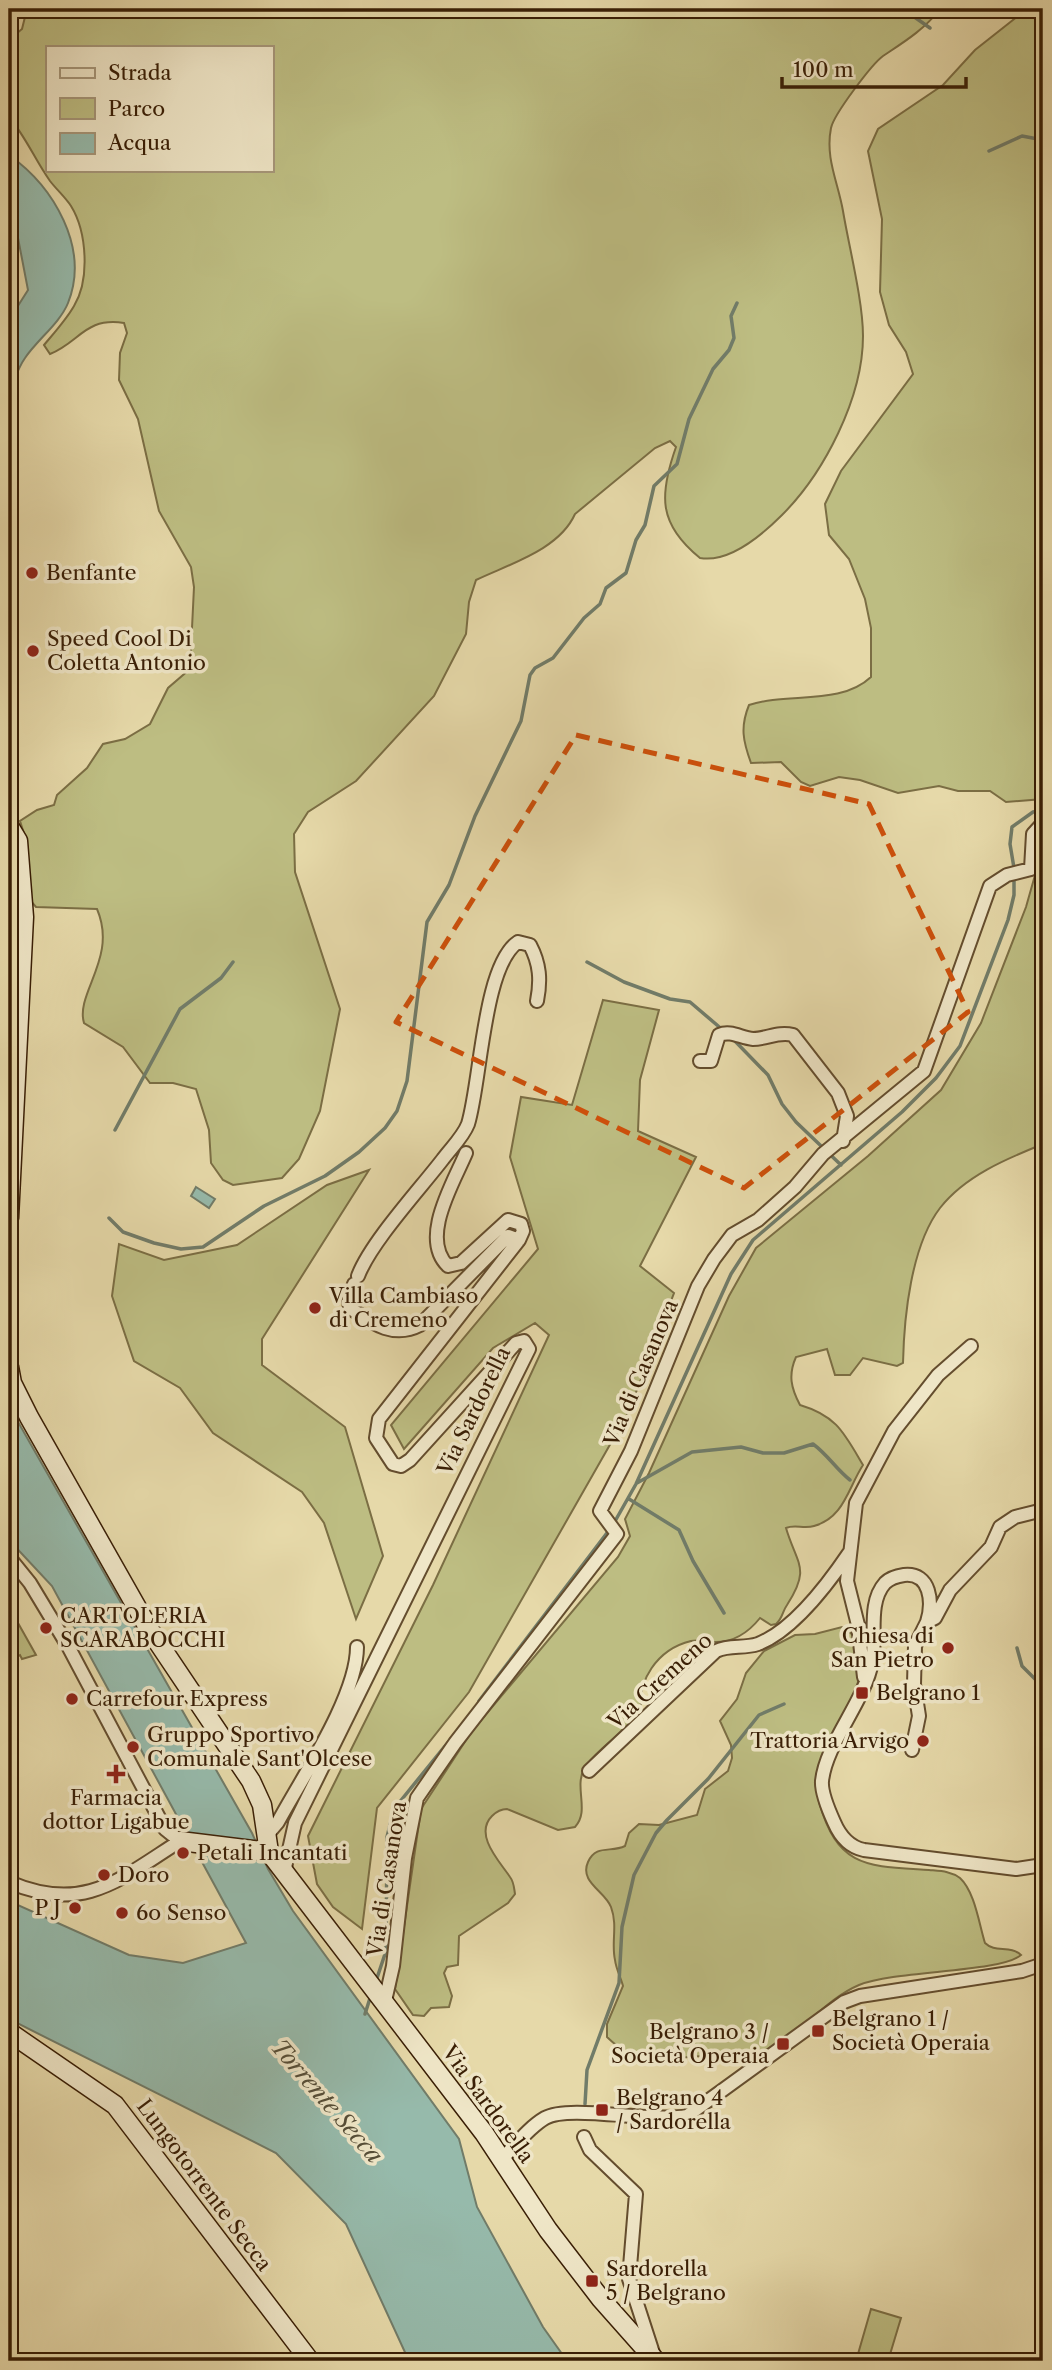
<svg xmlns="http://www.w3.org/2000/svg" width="1052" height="2370" font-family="'Libre Caslon Text',serif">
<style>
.green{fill:#bdbd82;stroke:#7b6e44;stroke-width:2;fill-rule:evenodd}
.water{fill:#96baab;stroke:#717c69;stroke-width:2}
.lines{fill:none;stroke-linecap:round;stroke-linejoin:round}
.stream{stroke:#717c69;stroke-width:3.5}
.street-casing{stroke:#644d2e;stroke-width:16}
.secondary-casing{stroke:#391e05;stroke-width:21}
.street{stroke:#efe6c7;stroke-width:12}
.secondary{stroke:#efe6c7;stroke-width:18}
.marked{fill:none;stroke:#ce500b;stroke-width:5;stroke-dasharray:14 9;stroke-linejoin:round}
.poi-dot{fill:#8f2418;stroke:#efe6c7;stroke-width:2.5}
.labels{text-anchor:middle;stroke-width:7;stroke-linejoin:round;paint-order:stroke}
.poi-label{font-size:21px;fill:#391e05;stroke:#efe6c7;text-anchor:start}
.street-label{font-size:21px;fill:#391e05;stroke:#efe6c7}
.water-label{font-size:23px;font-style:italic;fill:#554d37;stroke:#efe6c7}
</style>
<rect width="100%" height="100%" fill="#e6d9a9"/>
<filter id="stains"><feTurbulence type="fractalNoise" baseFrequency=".00286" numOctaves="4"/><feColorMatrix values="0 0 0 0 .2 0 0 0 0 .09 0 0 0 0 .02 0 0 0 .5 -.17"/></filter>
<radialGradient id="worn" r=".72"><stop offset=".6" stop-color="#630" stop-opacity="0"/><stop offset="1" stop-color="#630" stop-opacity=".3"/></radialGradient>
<path class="green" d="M27 9H940C925 29 904 42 883 56 872 64 834 114 831 128 825 158 838 182 843 211 849 247 863 301 863 336 863 398 824 473 782 515 762 535 729 563 700 558 658 524 659 495 676 447L670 441 655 448 575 514C559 550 509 564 476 580L469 602 466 634 434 696 356 781 308 812 294 834 295 872 340 1009 320 1111 299 1159 282 1178 233 1185 223 1180 211 1163 209 1130 196 1089 173 1083H150L123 1047 84 1023C75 993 118 958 97 909L36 907 29 899 27 843 20 821 37 810 54 805 57 795 87 768 103 744 125 739 150 724 168 688 190 669 194 587 191 567 159 511 138 419 119 380 120 353 127 333 124 323C85 317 80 342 50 354L44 345C54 333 66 320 74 306 90 280 87 232 71 206 65 197 57 190 50 181 35 160 26 137 9 117V40L22 29ZM47 47H271V170H47Z
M1027 9H1043V799L1006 802 990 791H958L939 786 898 793 860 780 839 777 810 786 801 782 781 762 751 763C743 741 740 727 749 705 788 692 840 706 871 677V628L865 599 849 559 829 535 825 504 841 471 913 374 906 352 889 325 880 292 882 219 868 151 878 129 943 85 975 50Z
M1043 847V1144C1006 1159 965 1176 940 1208 911 1246 904 1317 903 1363L897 1366 863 1358 850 1375H835L827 1349 796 1357C788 1375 791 1388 800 1405 837 1416 844 1433 863 1465 848 1488 844 1518 814 1526 804 1529 794 1524 786 1528 797 1565 811 1568 787 1605 782 1612 783 1618 776 1624L771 1625 760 1618C748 1633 733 1643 713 1642 706 1642 699 1639 691 1641 658 1649 635 1681 642 1715 626 1729 594 1752 584 1769 574 1788 590 1811 575 1827L558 1830 507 1809C500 1809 496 1812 492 1816 473 1835 501 1863 510 1877 514 1882 514 1888 515 1894L508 1903 459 1936 458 1965 447 1967 444 1973 452 1996 449 2007 431 2008 424 2016 413 2015 395 1989 421 1809 472 1731 618 1557 630 1536 625 1519 649 1473 729 1296 756 1248 868 1156 941 1090 981 1023 1026 907Z
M603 1000 659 1010 640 1080 638 1131 696 1157 640 1266 674 1293 628 1413 469 1692 377 1808 362 1929 333 1907 317 1884 308 1836 433 1585 549 1335 535 1323 493 1348 404 1449 391 1425 538 1249 510 1157 521 1097 572 1105Z
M369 1170 262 1339V1365L345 1427 383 1556 356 1619 324 1523 302 1492 213 1433 180 1388 134 1361 112 1296 119 1244 164 1260 237 1245 327 1185Z
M9 1607 36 1655 22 1659 20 1655 9 1661V1627L13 1623 9 1618Z
M842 1627 853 1635C855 1646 859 1660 859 1672 858 1719 806 1753 819 1802 838 1869 868 1866 929 1870 940 1871 951 1871 960 1878 975 1892 979 1924 985 1943 995 1953 1010 1945 1021 1955 999 1973 896 1970 859 1985 819 2002 792 2048 748 2057 729 2060 708 2054 689 2057 651 2062 637 2066 607 2037V2024L623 1986C621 1978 616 1969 615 1960 611 1942 618 1926 611 1907 605 1891 579 1882 588 1862 596 1844 611 1853 625 1846L629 1833 639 1824 659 1825 697 1815 705 1789 728 1771 732 1758 731 1745 720 1721 737 1699 746 1673 764 1651 795 1635 815 1634Z
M871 2309 901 2318 888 2361H856Z"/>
<path class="water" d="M9 155C54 187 90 248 68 303 60 323 37 340 25 358 18 368 14 381 9 392V320L28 290 13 212 9 209Z
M196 1187 215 1199 209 1208 191 1196Z
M9 1406 252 1833 268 1869 293 1911 459 2139 477 2207 543 2327 567 2361H409L346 2224 276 2153 9 2019V1901L129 1955 183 1963 246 1943 52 1586 9 1540Z"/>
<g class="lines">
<path class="stream" d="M903 9 930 28
M989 151 1022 136 1043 140
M1014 868 1010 844 1012 827 1033 812 1043 810
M587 962 624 982 670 999 690 1002 724 1031
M732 1038 768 1075 782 1104 796 1122 841 1165
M115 1130 180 1009 221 978 233 962
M109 1218 123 1232 154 1243 181 1249 203 1247 264 1206 325 1176 359 1152 385 1128 397 1111 407 1081 427 922 449 885 475 816 521 721 530 675 535 668 553 658 584 618 600 604 606 588 626 573 636 540 645 525 654 486 677 464 689 419 713 369 729 350 734 338 731 316 737 303
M637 1483 692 1452 741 1447 763 1453H784L813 1444C828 1455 836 1469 850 1480
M629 1499 679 1530 693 1561 724 1613
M614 1523 636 1484 731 1274 753 1240 902 1112 936 1078 960 1046 1008 920 1014 895V876
M1017 1648 1022 1666 1043 1687
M479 1701 610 1529
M376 1981 386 1951 387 1837 394 1809 458 1730
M365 2014 371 1995
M585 2104 587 2070 619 1983 622 1927 634 1875 656 1833 667 1820 708 1779 759 1715 784 1704"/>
<g class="street-casing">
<path id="street" d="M700 1061H711L719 1035C731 1030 741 1038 753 1039 767 1039 778 1031 793 1035L838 1093 847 1116 843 1141
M466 1153C454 1182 419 1238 448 1266L461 1263 508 1220 521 1224 523 1231 519 1240
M358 1276C371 1242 420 1189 443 1159 451 1148 463 1137 468 1124 481 1082 483 966 518 942L530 945C540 964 541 980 537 1001
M9 1557 30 1583 68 1646 165 1829 180 1841C119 1880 83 1914 9 1882
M927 1622C933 1603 931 1572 904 1575 897 1576 890 1578 885 1583 867 1603 877 1638 872 1662 865 1701 826 1743 822 1781 821 1793 829 1811 834 1822 840 1836 849 1847 864 1850L1016 1869 1043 1865
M864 1677 858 1625 847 1581 856 1503 894 1431 938 1375 971 1346
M912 1750 919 1716 914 1684 915 1646 927 1622 935 1618 950 1590 991 1547 1000 1527 1015 1517 1043 1510
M589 1771 716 1651C730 1644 743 1649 758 1644 794 1630 828 1584 849 1553
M266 1836 278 1822C303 1776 357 1696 357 1647
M284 1872 295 1823 529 1349 524 1341 516 1343 410 1460 401 1466 393 1464 376 1438 379 1419 519 1240 508 1236 420 1325C393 1339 372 1323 350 1308L349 1301 354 1284
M385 2001 393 1966 405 1858 417 1798 455 1743 617 1534 600 1511 631 1451 698 1286 714 1259 732 1235 758 1220 795 1187 823 1154 924 1071 990 886 1007 875 1031 869 1033 834 1043 823
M584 2137 590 2150 636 2194 629 2279 654 2356
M501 2160C515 2146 528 2128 545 2118 569 2104 652 2123 687 2116L844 2002 860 1996 1022 1971 1043 1964"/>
</g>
<g class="secondary-casing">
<path id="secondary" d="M9 826 18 841 24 917 9 1218
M9 1367 12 1383 29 1417 149 1629 251 1781 262 1805 269 1852 484 2133 548 2230 601 2299 656 2361
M180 1841 269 1852
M9 2032 115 2105 310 2361"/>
</g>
<use href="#street" class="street"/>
<use href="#secondary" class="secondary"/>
</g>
<path class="marked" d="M576 735 869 804 968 1012 744 1188 396 1022Z"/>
<g class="poi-dot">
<circle cx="32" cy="573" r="7"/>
<circle cx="33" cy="651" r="7"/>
<circle cx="315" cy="1308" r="7"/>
<circle cx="46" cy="1628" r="7"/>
<circle cx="948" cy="1648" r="7"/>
<rect x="855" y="1686" width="14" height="14" rx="3.5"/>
<circle cx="72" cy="1699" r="7"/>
<circle cx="923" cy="1741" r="7"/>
<circle cx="133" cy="1747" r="7"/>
<path d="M112.5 1763.5h7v7h7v7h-7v7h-7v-7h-7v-7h7z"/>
<circle cx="183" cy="1853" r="7"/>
<circle cx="104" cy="1875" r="7"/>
<circle cx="75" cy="1908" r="7"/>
<circle cx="122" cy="1913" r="7"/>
<rect x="811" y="2024" width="14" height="14" rx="3.5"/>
<rect x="776" y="2037" width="14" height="14" rx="3.5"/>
<rect x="595" y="2103" width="14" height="14" rx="3.5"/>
<rect x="585" y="2274" width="14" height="14" rx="3.5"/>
</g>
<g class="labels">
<g class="poi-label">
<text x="46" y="580">Benfante</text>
<text x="47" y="646">Speed Cool Di<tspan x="47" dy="24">Coletta Antonio</tspan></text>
<text x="329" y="1303">Villa Cambiaso<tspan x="329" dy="24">di Cremeno</tspan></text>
<text x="60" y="1623">CARTOLERIA<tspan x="60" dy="24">SCARABOCCHI</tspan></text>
<text x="934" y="1643" text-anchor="end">Chiesa di<tspan x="934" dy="24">San Pietro</tspan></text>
<text x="876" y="1700">Belgrano 1</text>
<text x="86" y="1706">Carrefour Express</text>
<text x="147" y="1742">Gruppo Sportivo<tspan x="147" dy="24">Comunale Sant'Olcese</tspan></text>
<text x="909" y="1748" text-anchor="end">Trattoria Arvigo</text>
<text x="116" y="1805" text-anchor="middle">Farmacia<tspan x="116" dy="24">dottor Ligabue</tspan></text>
<text x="197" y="1860">Petali Incantati</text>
<text x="118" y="1882">Doro</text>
<text x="61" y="1915" text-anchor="end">P J</text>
<text x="136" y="1920">6o Senso</text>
<text x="832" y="2026">Belgrano 1 /<tspan x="832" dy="24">Società Operaia</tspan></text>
<text x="769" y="2039" text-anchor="end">Belgrano 3 /<tspan x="769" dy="24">Società Operaia</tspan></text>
<text x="616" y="2105">Belgrano 4<tspan x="616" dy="24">/ Sardorella</tspan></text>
<text x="606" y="2276">Sardorella<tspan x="606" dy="24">5 / Belgrano</tspan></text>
</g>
<g class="street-label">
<text transform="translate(641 1373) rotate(-67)" y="7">Via di Casanova</text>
<text transform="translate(474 1411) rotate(-64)" y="7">Via Sardorella</text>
<text transform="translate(660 1681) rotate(-42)" y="7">Via Cremeno</text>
<text transform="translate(387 1879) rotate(-81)" y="7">Via di Casanova</text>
<text transform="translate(488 2104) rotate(54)" y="7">Via Sardorella</text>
<text transform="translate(204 2185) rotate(53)" y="7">Lungotorrente Secca</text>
</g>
<g class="water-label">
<text transform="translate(327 2101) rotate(49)" y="8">Torrente Secca</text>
</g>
</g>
<rect width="1052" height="2370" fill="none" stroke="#e6d9a9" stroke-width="35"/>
<rect x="10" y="10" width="1031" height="2349" fill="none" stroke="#391e05" stroke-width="3.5"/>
<rect x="18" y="18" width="1017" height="2335" fill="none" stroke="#391e05" stroke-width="2"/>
<rect x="46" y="46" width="228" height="126" fill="#efe6c7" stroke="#a69679" stroke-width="2"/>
<rect x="60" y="68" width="35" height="10" fill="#efe6c7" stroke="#a69679" stroke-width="2"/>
<text x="108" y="80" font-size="21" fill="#391e05">Strada</text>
<rect x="60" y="98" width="35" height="21" fill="#bdbd82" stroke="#a69679" stroke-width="2"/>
<text x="108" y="116" font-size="21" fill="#391e05">Parco</text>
<rect x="60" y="133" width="35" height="21" fill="#96baab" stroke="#a69679" stroke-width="2"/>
<text x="108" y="150" font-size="21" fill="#391e05">Acqua</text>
<path d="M782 77v10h184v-10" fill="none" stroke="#391e05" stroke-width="3.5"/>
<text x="793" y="77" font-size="21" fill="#391e05" stroke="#efe6c7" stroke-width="5" paint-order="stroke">100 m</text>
<rect width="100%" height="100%" filter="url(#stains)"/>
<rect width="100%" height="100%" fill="url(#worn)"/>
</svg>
